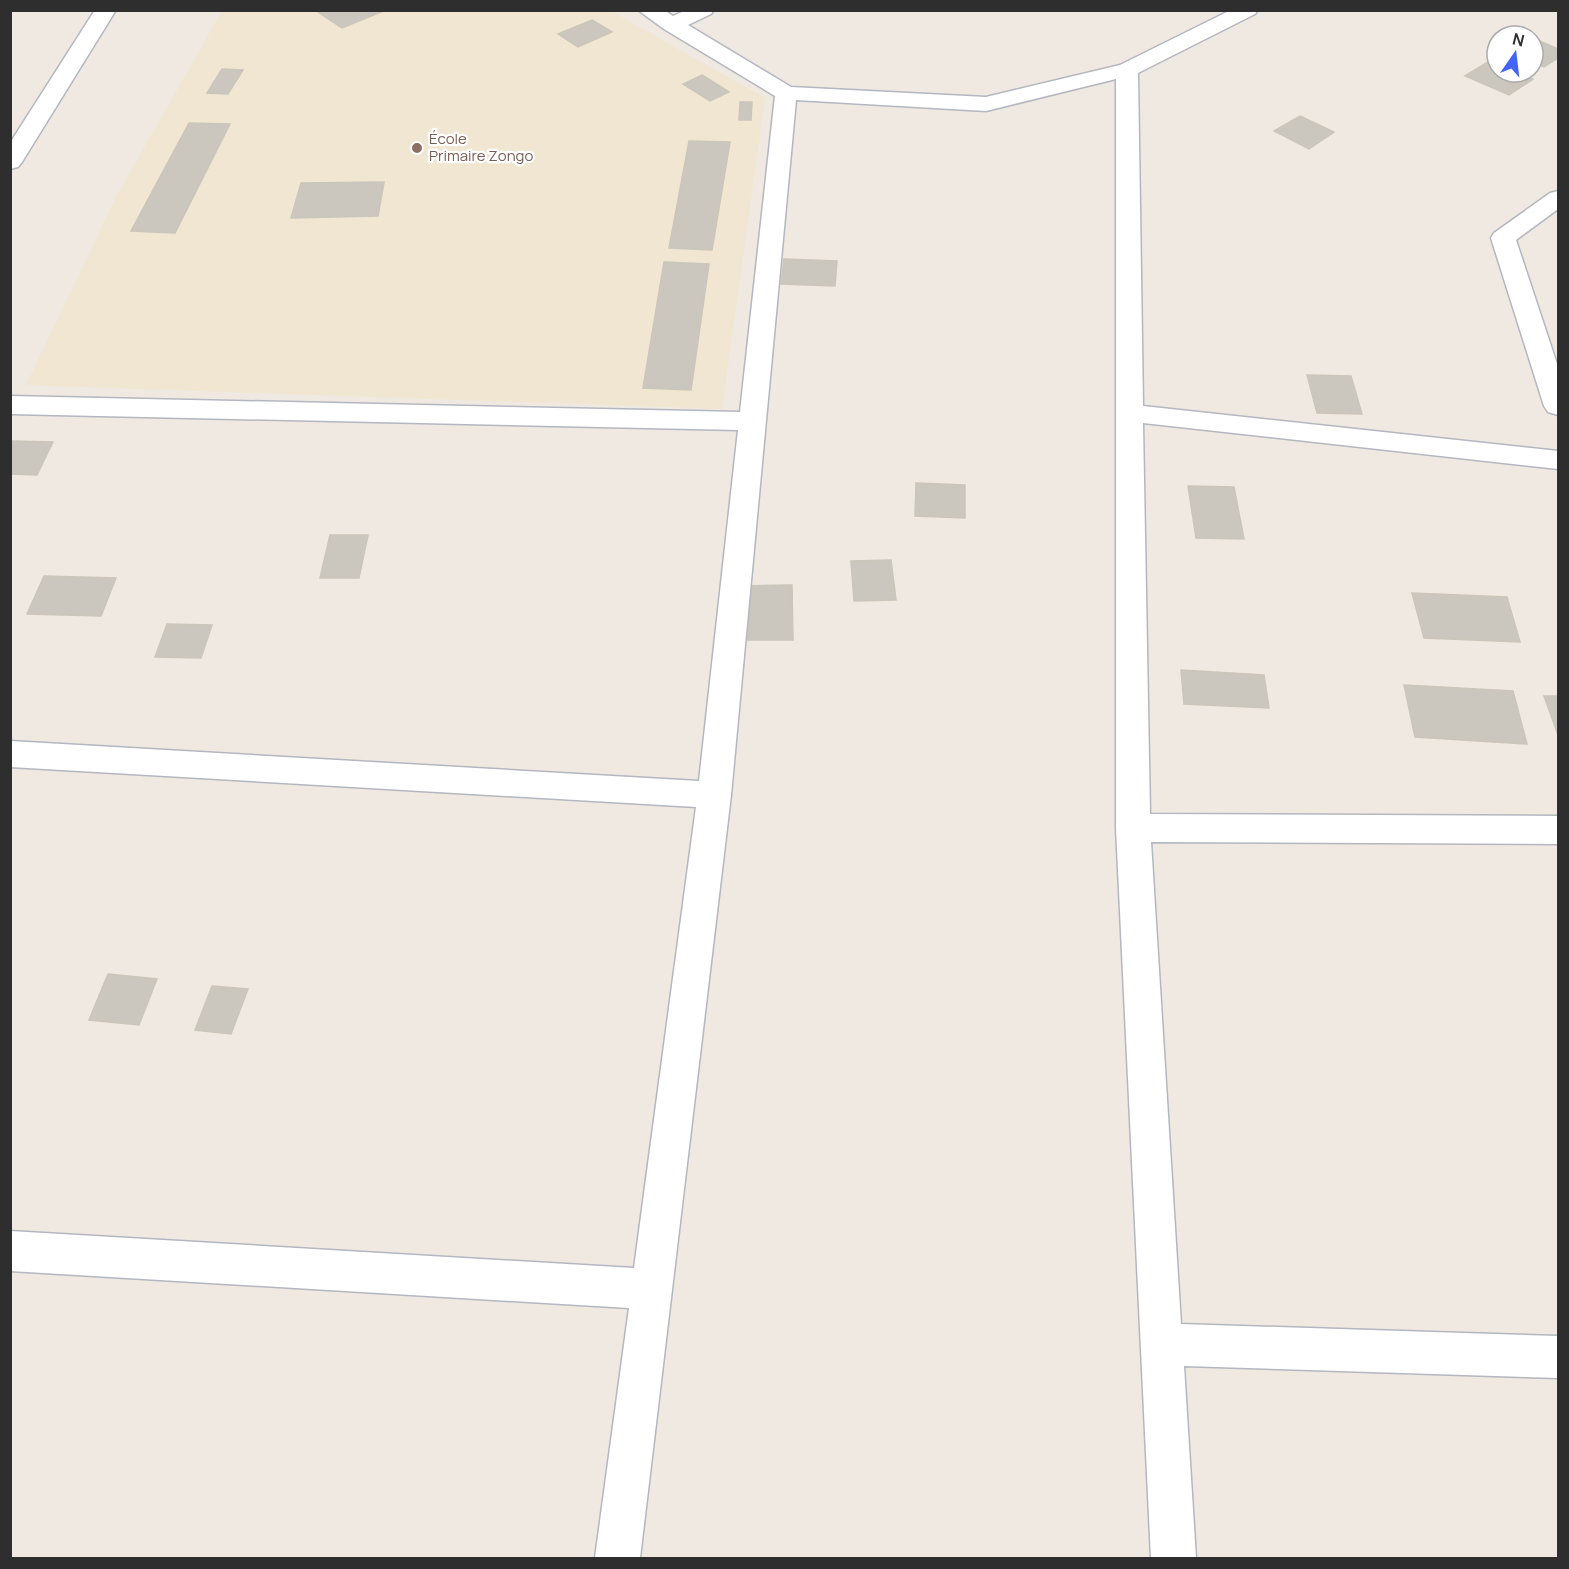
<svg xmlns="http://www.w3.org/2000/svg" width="1569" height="1569" font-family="Manrope,sans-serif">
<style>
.education{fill:#f0e6d1}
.building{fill:#cbc7bf;stroke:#cbc5ba;stroke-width:1.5}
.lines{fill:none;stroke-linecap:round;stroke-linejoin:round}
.minor-casing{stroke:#b4b7c1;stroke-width:3}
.minor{fill:#fff;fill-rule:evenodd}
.education-dot{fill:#8d6e63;stroke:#fff;stroke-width:2}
.labels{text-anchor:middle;stroke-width:4.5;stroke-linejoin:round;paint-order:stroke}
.far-education-label{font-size:15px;fill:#785e54;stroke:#fff;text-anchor:start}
</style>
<rect width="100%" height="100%" fill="#efe9e1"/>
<path class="education" d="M222 11H611L765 98 722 409 26 385 116 197Z"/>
<path class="building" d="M315 10H386L342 28Z
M592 20 612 32 578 47 558 34Z
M1533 38 1558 49V58L1544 67 1533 62Z
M1491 60 1497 63V72H1518L1533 79 1509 95 1465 76Z
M222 69 243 70 228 94 207 93Z
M702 75 729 92 710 101 683 84Z
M740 102H752L751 120H739Z
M1300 116 1334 132 1309 149 1274 131Z
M189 123 230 124 175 233 131 231Z
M689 141 730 142 712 250 669 248Z
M384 182 378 216 291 218 301 183Z
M784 259 837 261 835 286 781 284Z
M664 262 709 264 691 390 643 388Z
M1307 375 1351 376 1362 414 1317 413Z
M11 441 53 442 37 475 10 474Z
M916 483 965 485V518L915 516Z
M1188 486 1234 487 1244 539 1196 538Z
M330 535H368L359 578H320Z
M891 560 896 600 854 601 851 561Z
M44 576 116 578 101 616 27 614Z
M792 585 793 640H739L740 586Z
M1412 593 1507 597 1520 642 1424 638Z
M167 624 212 625 201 658 155 657Z
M1181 670 1264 675 1269 708 1184 704Z
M1404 685 1513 691 1527 744 1415 737Z
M1544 696H1558V735Z
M108 974 157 979 139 1025 89 1020Z
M212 986 248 989 231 1034 195 1030Z"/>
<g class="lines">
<g class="minor-casing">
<path id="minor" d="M95 10H116L22 162 18 167 10 169V143Z
M638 10H664L673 16 686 10H714L711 14 688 25 791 87 986 97 1120 65 1231 10H1258L1255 14 1138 73 1143 406 1558 451V469L1143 423 1150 814 1558 816V844L1151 842 1181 1324 1558 1336V1378L1184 1366 1196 1558H1151L1116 828V79L986 111 796 100 731 795 640 1558H595L629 1308 10 1271V1231L634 1268 696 807 10 767V741L699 781 738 430 10 414V396L740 412 775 96 664 29Z
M1558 191V209L1516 240 1558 367V415L1548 412 1544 406 1491 238 1494 233 1550 193Z"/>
</g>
<use href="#minor" class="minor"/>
</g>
<circle class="education-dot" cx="417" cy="148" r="6"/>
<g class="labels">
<g class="far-education-label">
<text x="429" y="144">École<tspan x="429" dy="17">Primaire Zongo</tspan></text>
</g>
</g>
<rect width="1569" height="1569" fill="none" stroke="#2e2e2e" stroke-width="24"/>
<g transform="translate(1515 54) rotate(14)"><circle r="28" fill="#ffffff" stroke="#ababab" stroke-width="1.5"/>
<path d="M0-4.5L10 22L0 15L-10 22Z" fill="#4264fb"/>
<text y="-9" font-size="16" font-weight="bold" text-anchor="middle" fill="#2e2e2e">N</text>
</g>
</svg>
